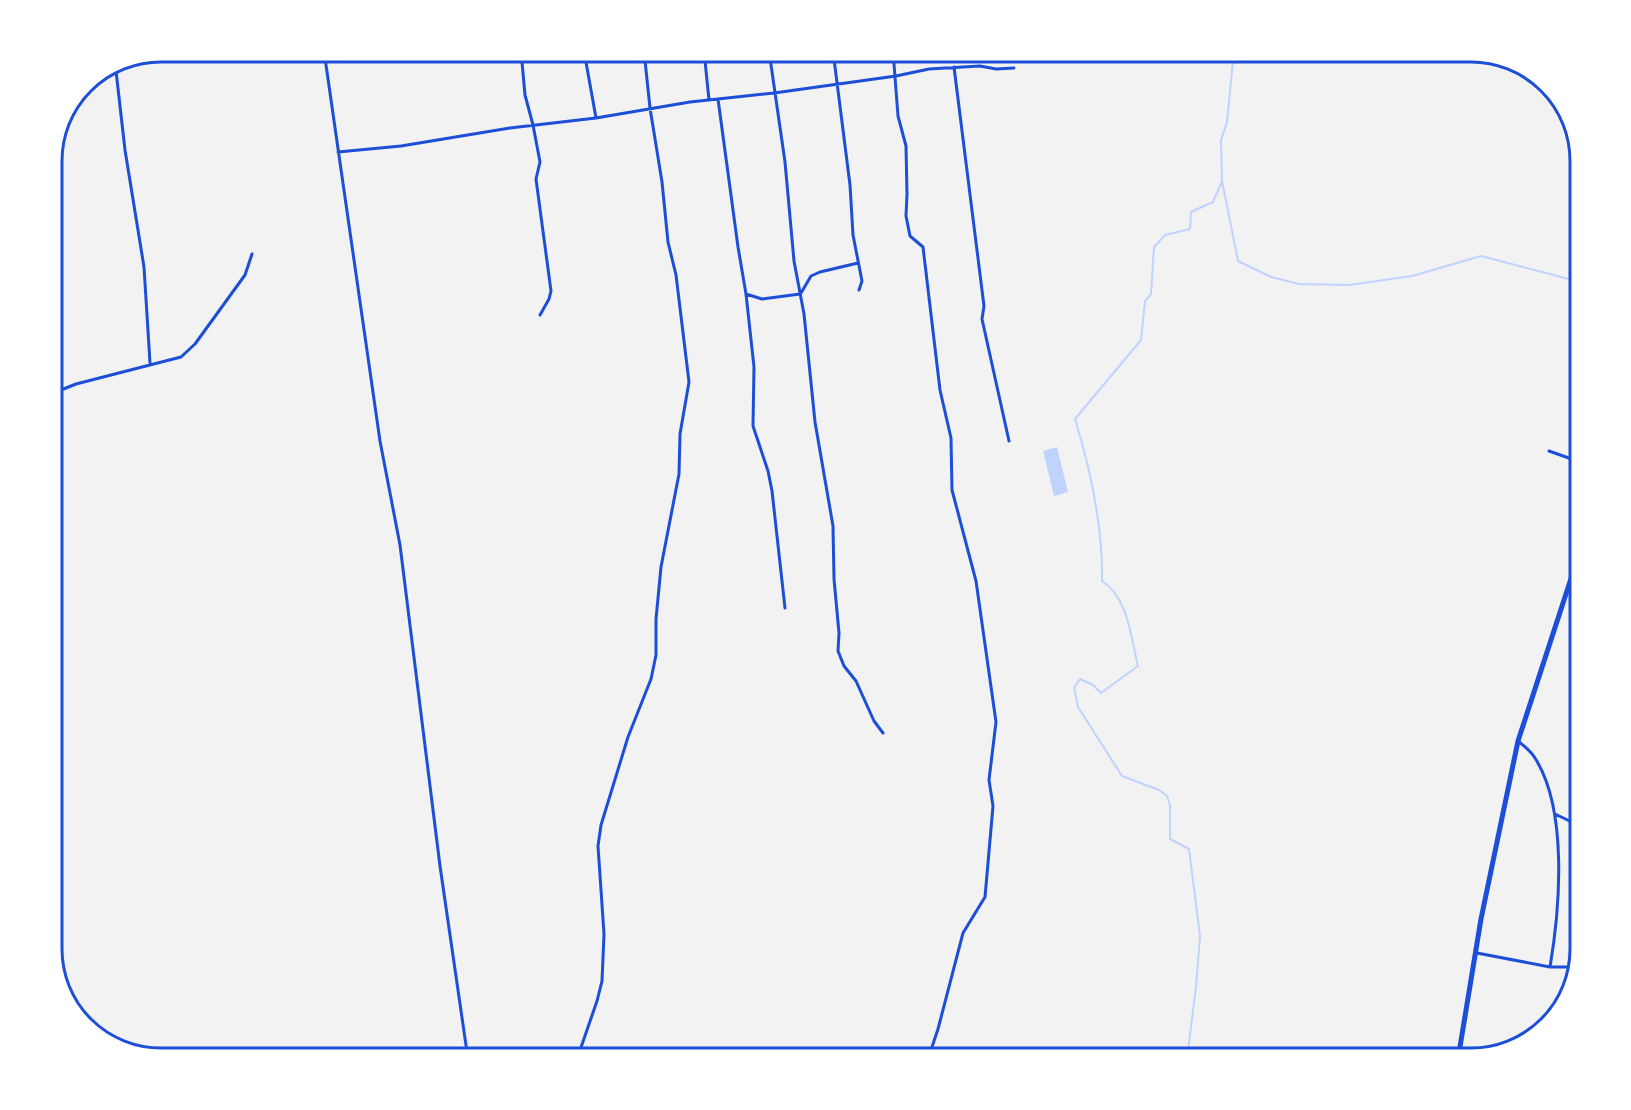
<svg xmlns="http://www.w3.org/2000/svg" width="1631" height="1110" font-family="'Libre Baskerville',serif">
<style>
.water{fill:#bfd3fe}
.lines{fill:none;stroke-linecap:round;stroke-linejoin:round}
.stream{stroke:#bfd3fe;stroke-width:2}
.minor{stroke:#1d4ed8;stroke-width:3}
.primary{stroke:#1d4ed8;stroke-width:5}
.rim{fill:none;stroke:#1d4ed8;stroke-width:3}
</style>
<rect width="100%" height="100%" fill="#f2f2f2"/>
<path class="water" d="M1057 447 1068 492 1054 496 1043 451Z"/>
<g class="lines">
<path class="stream" d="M1222 181 1238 261 1271 277 1299 284 1349 285 1412 276 1481 256 1580 282
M1187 1059 1196 987 1200 936 1189 849 1170 839V805L1167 796 1159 790 1122 776 1078 707 1074 688 1080 679 1093 685 1101 693 1138 666C1131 638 1128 597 1102 581 1103 529 1090 468 1075 419L1141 340 1145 301 1151 294 1154 247 1165 235 1190 229 1191 212 1213 202 1222 181 1221 140 1227 122 1234 51"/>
<path class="minor" d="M324 51 380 441 400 545 440 866 468 1059
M521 51 525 95 533 125 540 162 536 179 551 291 549 299 540 315
M584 51 596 118
M704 51 709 100
M769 51 785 162 794 261 804 314 815 422 833 526 834 579 839 633 838 651 844 666 856 681 874 721 883 733
M833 51 850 185 853 235 862 281 859 290
M893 51 898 116 906 146 907 194 906 216 910 236 923 247 940 390 951 438 952 490 976 581 996 722 989 780 993 806 985 897 963 933 938 1029 928 1059
M1090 51 1094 61
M115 62 125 150 144 267 150 363
M954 67 984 306 982 319 1009 441
M1527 68 1534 83 1554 94
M718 99 738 247 746 294 754 367 753 426 768 471 772 491 785 608
M338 152 401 146 510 128 596 118 690 102 774 93 896 76 929 69 980 66 996 69 1014 68
M801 293 811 276 820 272 858 263
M746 294 762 299 800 294
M51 394 76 384 181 357 195 344 245 275 252 254
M1549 451 1580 462
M1518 741C1524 746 1531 751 1535 758 1568 810 1560 908 1550 967
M1555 814 1580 826
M1477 953 1550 967H1575
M577 1059 597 1001 602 981 604 934 598 846 601 825 628 737 651 679 656 655V619L661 567 679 474 680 434 689 382 676 275 668 242 662 182 650 108 644 51"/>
<path class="primary" d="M1458 1059 1481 919 1518 741 1580 551"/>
</g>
<path d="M0 0H1631V1110H0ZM161 62H1471A99 99 0 0 1 1570 161V949A99 99 0 0 1 1471 1048H161A99 99 0 0 1 62 949V161A99 99 0 0 1 161 62Z" fill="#fff" fill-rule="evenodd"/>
<path class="rim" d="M161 62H1471A99 99 0 0 1 1570 161V949A99 99 0 0 1 1471 1048H161A99 99 0 0 1 62 949V161A99 99 0 0 1 161 62Z"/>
</svg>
